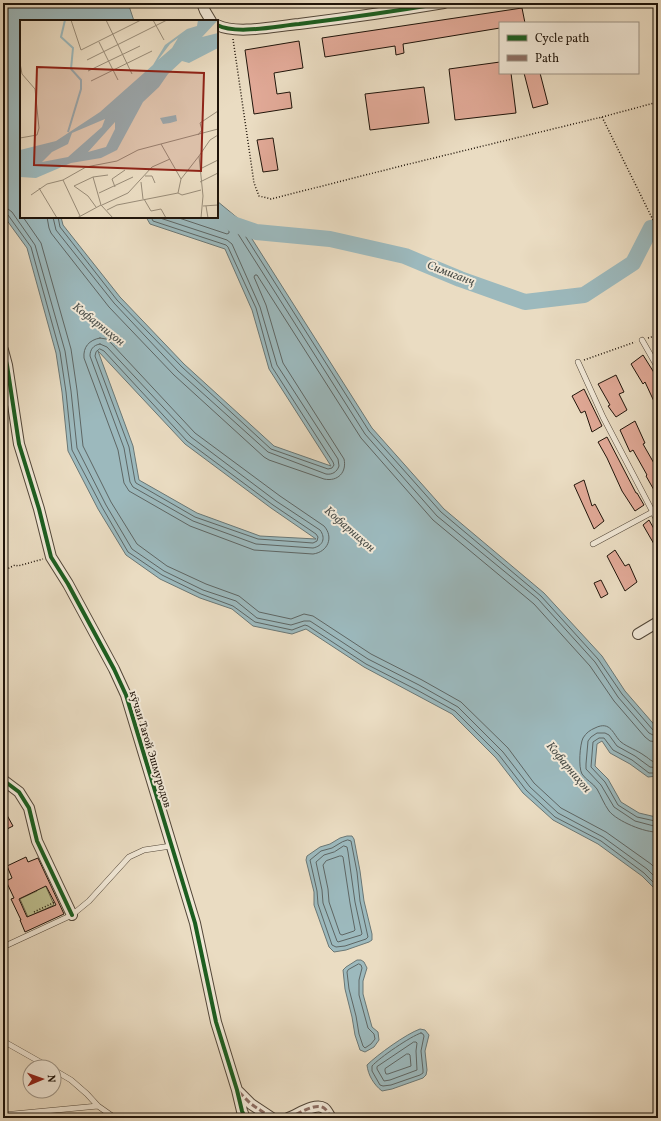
<svg xmlns="http://www.w3.org/2000/svg" width="661" height="1121" font-family="Vollkorn,serif">
<style>
.green{fill:#bdbf8f;stroke:#6e6a4c}
.water{fill:#9cb9bd;stroke:#6a7775;fill-rule:evenodd}
.lines{fill:none;stroke-linecap:round;stroke-linejoin:round}
.shore{stroke:#5e6664;stroke-width:1}
.river{stroke:#9cb9bd;stroke-width:16}
.building{fill:#e1a997;stroke:#1f140a;fill-rule:evenodd}
.lane-casing{stroke:#524638;stroke-width:6}
.street-casing{stroke:#524638;stroke-width:12}
.path{stroke:#1f140a;stroke-width:1.5;stroke-dasharray:1 2;stroke-linecap:butt}
.lane{stroke:#f1e8d7;stroke-width:5}
.street{stroke:#f1e8d7;stroke-width:10}
.quiet{stroke:#8d6e63;stroke-width:3;stroke-dasharray:6 3;stroke-linecap:butt}
.cycleway-casing{stroke:#f1e8d7;stroke-width:6}
.cycleway{stroke:#1b5e20;stroke-width:4}
.labels{text-anchor:middle;stroke-width:4;stroke-linejoin:round;paint-order:stroke}
.street-label{font-size:11px;fill:#1f140a;stroke:#f1e8d7}
.water-label{font-size:12px;font-style:italic;fill:#4b4e49;stroke:#f1e8d7}
.inset-river{fill:none;stroke:#9cb9bd;stroke-width:2}
.inset-road{fill:none;stroke:#998c78;stroke-width:1}
.view{fill:#8f2418;fill-opacity:0.15;stroke:#8f2418;stroke-width:2}
.inset-edge{fill:none;stroke:#1f140a;stroke-width:2}
</style>
<rect width="100%" height="100%" fill="#eadcc2"/>
<filter id="stains"><feTurbulence type="fractalNoise" baseFrequency=".005" numOctaves="4"/><feColorMatrix values="0 0 0 0 .2 0 0 0 0 .09 0 0 0 0 .02 0 0 0 .5 -.17"/></filter>
<radialGradient id="worn" r=".72"><stop offset=".6" stop-color="#630" stop-opacity="0"/><stop offset="1" stop-color="#630" stop-opacity=".3"/></radialGradient>
<path class="green" d="M44 882 54 905 28 917 20 899 37 891 35 886Z"/>
<path class="water" d="M3 3H128L134 21H21V217H61L63 225 120 297 184 364 274 446 331 466 269 369 252 310 225 249 150 224 146 217H217V201L240 220 372 428 444 509 544 593 602 656 625 691 658 729V776L648 777 630 764 610 753 602 741 597 744 595 766 608 779 621 802 639 813 656 817 658 815V892L642 876 598 844 553 820 523 793 496 758 452 714 364 667 306 629 292 634 253 626 232 609 200 598 160 579 126 555 98 509 68 451 62 392 56 353 27 248 3 215ZM98 351 185 444 271 508 316 539 260 536 197 513 139 480 133 446Z
M347 836H352L354 839 360 871 364 901 372 934V940L369 942 346 950 334 952 329 947 314 905V892L306 860 307 856 320 847 330 844 340 838Z
M357 960H361L364 962 367 968 363 981V994L372 1027 378 1032 379 1040 374 1047 365 1052 360 1050 355 1035 352 1017 345 989 343 970 346 967Z
M420 1029 425 1030 429 1035 425 1051 427 1070 426 1075 423 1078 392 1089 382 1091C374 1085 368 1075 367 1065 377 1055 406 1034 420 1029Z"/>
<g class="lines">
<path class="shore" d="M217 206 237 223 369 431 441 512 541 596 598 659 622 694 653 730 658 731
M3 208 8 209 12 212 35 245 65 351 71 391 77 448 106 505 132 549 164 571 203 590 236 601 257 618 291 625 304 621H310L368 659 419 685 458 707 503 752 530 787 558 813 603 837 647 869 658 880
M3 213 8 215 31 247 60 352 66 392 72 450 102 507 128 552 162 575 201 594 233 606 255 622 292 630 305 625 308 626 366 664 417 690 455 711 499 755 526 790 555 817 601 841 644 873 658 887
M217 213 233 226 365 434 437 516 538 599 595 662 618 697 649 733 653 735 658 736
M23 217 41 243 71 349 77 390 83 446 111 502 137 544 167 566 206 584 239 596 259 612 291 619 304 614 313 616 371 654 422 680 461 702 508 748 534 783 561 808 606 832 651 864 658 871
M47 217 49 228 51 233 109 307 174 375 264 457 269 460 324 479C338 482 347 472 344 459L283 363 266 305 254 277 255 275H257L361 438 433 520 534 604 590 666 614 701 645 737 650 741 658 742
M53 217 56 230 114 303 178 371 268 452 326 474C332 475 337 472 339 466L338 459 277 365 260 307 232 244 227 240 157 217
M58 217 60 227 117 300 182 367 271 449 328 469 332 468 334 465 333 462 272 367 256 308 228 247 226 245 153 221 151 217
M176 217 227 234 229 233V230L213 217
M100 338 106 339 111 343 195 433 280 496 324 526C334 537 328 552 313 554L254 550 190 526 129 491 124 483 118 450 84 358C83 347 89 340 100 338Z
M100 344 107 347 191 437 276 501 320 530C326 538 323 546 313 548L256 544 193 521 133 487 130 482 124 448 90 356C90 350 93 345 100 344Z
M100 349 104 351 187 441 273 505 316 534 318 537 317 541 313 543 258 539 195 517 136 483 135 481 129 447 95 356 96 352Z
M658 762C657 762 653 762 652 761 650 760 647 757 645 756 637 750 627 747 621 742 613 735 611 720 595 728 590 730 586 733 583 738 580 744 578 767 582 774 586 780 593 783 597 789 601 796 604 804 609 811 617 821 645 833 658 832
M658 768 650 767 635 756 617 746 609 735 605 733H597L591 737 588 741 586 764V769L601 785 614 807 635 821 654 826H658
M658 773H649L632 760 613 750 604 738H599L593 742 591 767 605 782 618 805 637 817 655 821H658
M348 840 351 841 357 872 360 901 368 937 366 939 345 946 336 947 332 945 318 904 317 891 310 860 321 851 332 848 342 842Z
M344 846 347 847 348 852 355 902 362 934 361 935 338 942 337 941 323 903 322 890 316 862 324 855 334 852Z
M340 856H342L343 857 350 903 355 930 354 931 342 935 340 934 329 902 328 889 323 865 326 861Z
M359 964 361 965 362 968 359 980V995L368 1028 374 1034 375 1039 371 1044 365 1048 363 1046 359 1034 356 1016 349 989 347 972 348 970Z
M421 1033 423 1034 424 1036 421 1051 423 1070V1073L420 1075 391 1085 383 1086 380 1085 372 1071V1066C379 1058 411 1036 421 1033Z
M414 1042H416L417 1043 416 1051 417 1070 390 1080 384 1081 377 1069V1067Z
M407 1054H409L410 1055 411 1066 388 1074H386L385 1071V1069Z"/>
<path class="river" d="M217 213 233 224 256 232 330 239 405 256 460 279 525 302 584 295 633 263 651 228 658 227"/>
</g>
<path class="building" d="M522 8 525 23H500V28L403 44 404 53 396 55 395 46 325 57 322 38Z
M299 41 303 68 274 73 277 94 290 92 292 108 254 114 245 50Z
M500 62V73H511L516 113 455 120 449 69Z
M524 73H540L548 104 533 108Z
M424 87 429 123 370 130 365 94Z
M273 138 278 170 263 172 257 140Z
M643 355 658 379V410L645 382 643 384 631 364Z
M616 375 624 392 619 394 627 410 616 417 608 406 610 405 598 384Z
M584 389 602 426 592 432 585 411 581 413 572 396Z
M635 421 645 443 643 444 655 465H654L658 474V497L646 476 647 475 633 450 630 452 620 430Z
M607 437 636 493H637L644 505 635 511 622 491 607 458 598 442Z
M584 480 592 506 595 504 604 521 594 529 574 485Z
M649 520 658 536V551L643 525Z
M615 550 625 566 629 564 637 582 625 591 607 556Z
M601 580 608 594 601 598 594 583Z
M3 808 13 826 3 831Z
M26 857 28 862 38 858 64 914 25 932 20 920H21L11 899 14 898 6 881 12 878 7 866ZM46 886 56 905 27 917 19 899Z"/>
<g class="lines">
<g class="lane-casing">
<path id="lane" d="M642 340 658 368
M578 362 603 417 658 522
M593 544 658 509
M3 947 72 915 89 901 129 857 144 850 171 846
M3 1041 49 1067
M54 1070 71 1080 87 1094 98 1106
M3 1115 98 1106 115 1118"/>
</g>
<g class="street-casing">
<path id="street" d="M202 3 205 11 211 21
M217 25C237 35 276 26 299 24 348 18 396 11 444 3
M3 350 7 365 19 444 39 509 51 557 68 584 114 669 126 695 195 923 216 1022 237 1090 242 1111 245 1118
M638 634 658 622
M3 780 19 792 29 808 37 841 72 915
M238 1091 251 1104 272 1118
M288 1118C297 1115 315 1102 324 1108 327 1110 329 1115 331 1118"/>
</g>
<path class="path" d="M233 39 254 183 259 196 271 199 401 166 602 117 658 102
M602 117 658 230
M648 338 658 335
M584 360 635 342
M3 571 15 565 18 566 43 559
M34 912 55 902"/>
<use href="#lane" class="lane"/>
<use href="#street" class="street"/>
<path class="quiet" d="M239 1092 251 1104 272 1118
M288 1118C297 1115 315 1102 324 1108 327 1110 329 1115 331 1118"/>
<g class="cycleway-casing">
<path id="cycleway" d="M217 25C237 35 276 26 299 24 348 18 396 11 444 3
M3 350 7 365 19 444 39 509 51 557 68 584 114 669 126 695 195 923 216 1022 237 1090 242 1111 245 1118
M3 780 19 792 29 808 37 841 72 915"/>
</g>
<use href="#cycleway" class="cycleway"/>
</g>
<g class="labels">
<g class="street-label">
<text transform="translate(151 749) rotate(73)" y="4">кӯчаи Тағой Эшмуродов</text>
</g>
<g class="water-label">
<text transform="translate(451 273) rotate(21)" y="4">Симиганҷ</text>
<text transform="translate(99 324) rotate(38)" y="4">Кофарниҳон</text>
<text transform="translate(350 529) rotate(41)" y="4">Кофарниҳон</text>
<text transform="translate(569 767) rotate(50)" y="4">Кофарниҳон</text>
</g>
</g>
<g transform="translate(20 20)">
<rect width="198" height="198" fill="#eadcc2"/>
<path d="M178 0H198L182 17 198 13V28L169 43 162 41 148 54 139 67 123 82 97 130 81 138 51 143 16 158 0 157V130L36 121 80 92 133 45 145 25 167 9 177 6ZM158 18 152 28 138 40 150 24ZM85 99 82 107 48 137 22 142 32 132 48 124 52 113ZM95 102V109L86 127 68 132ZM156 95 157 101 150 103 143 104 140 98Z" fill="#9cb9bd" fill-rule="evenodd"/>
<path class="inset-river" d="M45 0 41 17 53 28 51 49 61 60V69L48 112"/>
<path class="inset-road" d="M51 0 61 30 121 0M86 0 112 54M133 0 144 20M79 22 98 60M67 40 147 0M0 43 2 54 15 69 19 108 17 115 0 118M68 51 120 26M71 61 132 31M178 115 182 110 180 103 198 91M141 124 161 159M180 149 198 140M125 156H132L135 163M73 157 81 185M43 160 60 196M121 162 123 179M180 162 198 153M95 167 92 159 105 150M19 168 37 198M79 173 113 157M158 173 162 175 181 170M11 175 27 164 43 160 66 147 97 141 118 130 198 109M124 179 131 191 141 189 146 198M81 185 93 198M82 185 108 173 132 147 150 139M183 186 198 185M186 186 188 198M76 187 68 176 54 166 73 157 88 155M87 190 97 185 158 173 161 159 179 136M57 198 81 185M181 198 183 176 179 136 190 120 198 115"/>
<path class="view" d="M17 47 184 53 181 151 14 145Z"/>
<rect width="198" height="198" class="inset-edge"/>
</g>
<rect width="661" height="1121" fill="none" stroke="#eadcc2" stroke-width="16"/>
<rect x="4" y="4" width="653" height="1113" fill="none" stroke="#1f140a" stroke-width="2"/>
<rect x="8" y="8" width="645" height="1105" fill="none" stroke="#1f140a"/>
<rect x="499" y="22" width="140" height="52" fill="#f1e8d7" stroke="#9d9385"/>
<rect x="507" y="35" width="20" height="6" fill="#1b5e20" stroke="#9d9385"/>
<text x="535" y="42" font-size="12" fill="#1f140a">Cycle path</text>
<rect x="507" y="55" width="20" height="6" fill="#8d6e63" stroke="#9d9385"/>
<text x="535" y="62" font-size="12" fill="#1f140a">Path</text>
<g transform="translate(42 1079) rotate(88)"><circle r="19" fill="#f1e8d7" stroke="#9d9385"/>
<path d="M0-3L7 15L0 10L-7 15Z" fill="#8f2418"/>
<text y="-6" font-size="11" font-weight="bold" text-anchor="middle" fill="#1f140a">N</text>
</g>
<rect width="100%" height="100%" filter="url(#stains)"/>
<rect width="100%" height="100%" fill="url(#worn)"/>
</svg>
